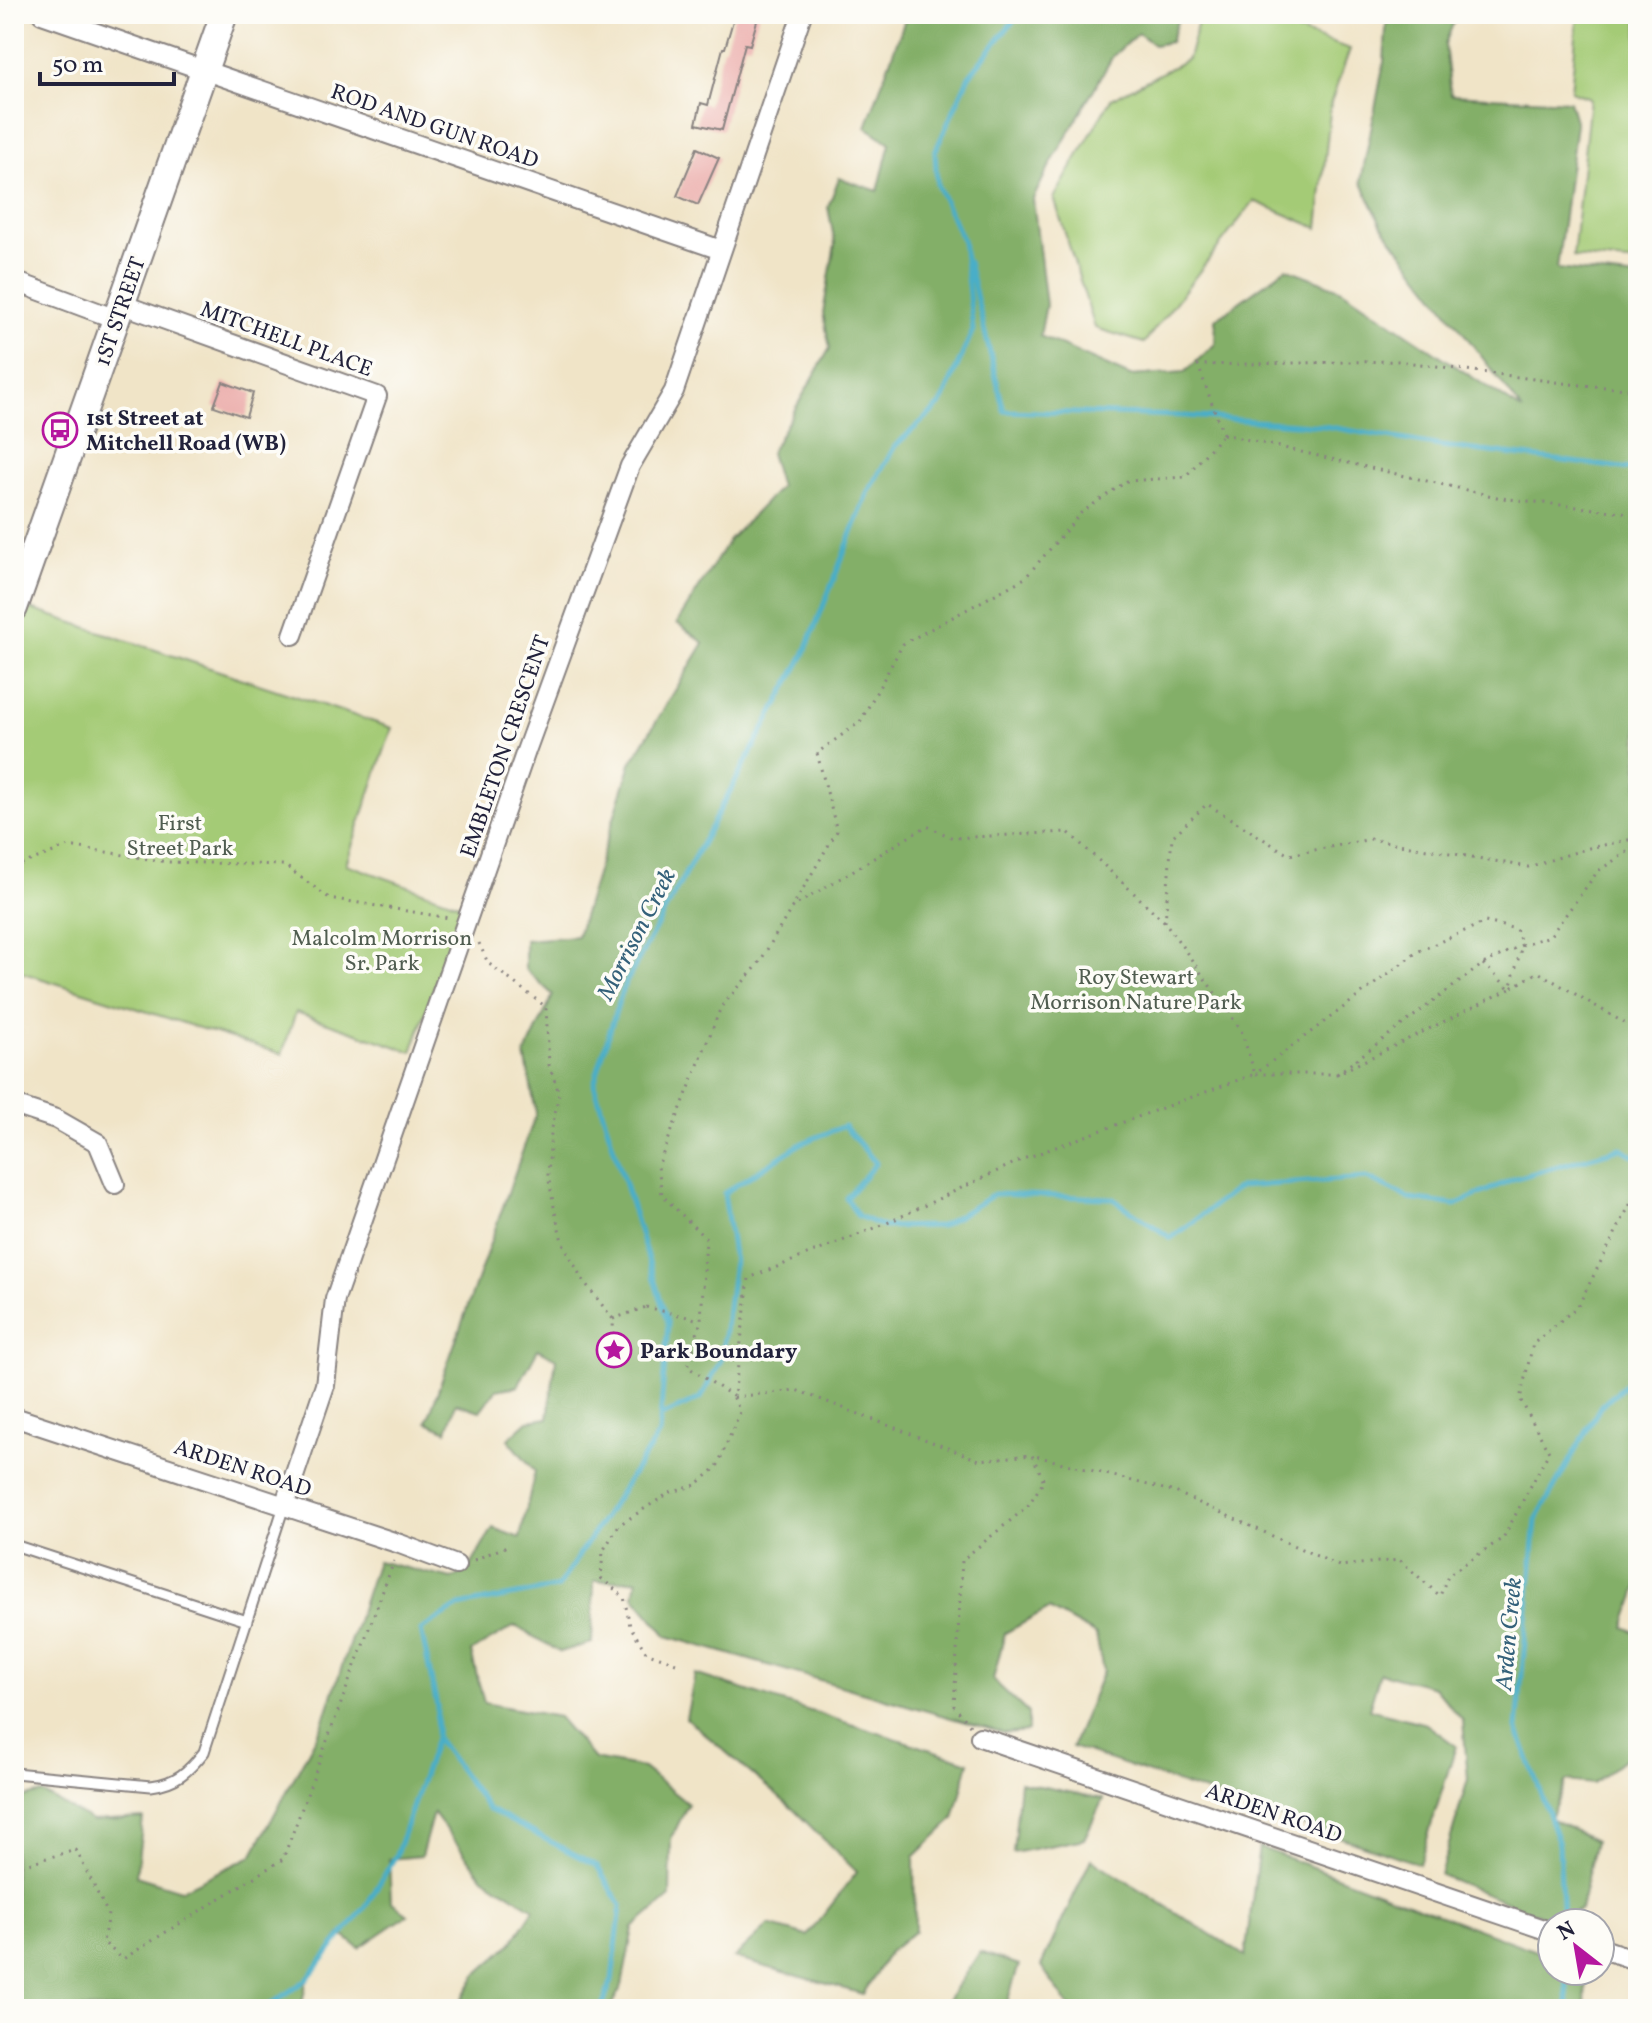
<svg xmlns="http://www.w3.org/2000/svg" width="1652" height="2023" font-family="Vollkorn,serif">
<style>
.green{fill:#a4cb76;stroke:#637658;stroke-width:2}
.forest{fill:#83af67;stroke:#526851;stroke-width:2}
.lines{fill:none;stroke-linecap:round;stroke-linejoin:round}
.stream{stroke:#49aec8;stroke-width:5}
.building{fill:#edb3b1}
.lane-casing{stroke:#898381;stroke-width:13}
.street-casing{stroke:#898381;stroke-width:22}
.secondary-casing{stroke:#898381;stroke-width:30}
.path{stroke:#898381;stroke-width:3;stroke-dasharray:2 6;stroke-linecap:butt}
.lane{stroke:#fff;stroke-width:9}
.street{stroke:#fff;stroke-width:18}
.secondary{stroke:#fff;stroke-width:26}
.labels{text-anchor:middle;stroke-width:7;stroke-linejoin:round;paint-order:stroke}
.street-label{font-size:22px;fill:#22223b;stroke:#fdfcf7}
.poi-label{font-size:22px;font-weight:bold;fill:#22223b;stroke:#fdfcf7;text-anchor:start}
.park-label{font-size:22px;fill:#505d50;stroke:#fdfcf7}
.water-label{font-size:24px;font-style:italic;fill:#34617a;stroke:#fdfcf7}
</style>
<rect width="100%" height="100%" fill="#fdfcf7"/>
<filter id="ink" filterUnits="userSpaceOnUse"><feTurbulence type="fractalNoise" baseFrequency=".0125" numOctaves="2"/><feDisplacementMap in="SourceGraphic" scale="16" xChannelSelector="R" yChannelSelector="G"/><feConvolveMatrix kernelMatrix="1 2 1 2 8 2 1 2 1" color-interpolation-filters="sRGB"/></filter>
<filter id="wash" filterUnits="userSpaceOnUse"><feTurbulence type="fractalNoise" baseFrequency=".006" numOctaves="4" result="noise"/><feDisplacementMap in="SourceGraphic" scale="32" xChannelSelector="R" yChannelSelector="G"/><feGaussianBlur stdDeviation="1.8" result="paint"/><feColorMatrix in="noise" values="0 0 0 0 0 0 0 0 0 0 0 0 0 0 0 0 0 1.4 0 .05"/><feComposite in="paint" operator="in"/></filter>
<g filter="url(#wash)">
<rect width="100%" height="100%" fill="#f0e4c7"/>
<path class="green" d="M1200 14H1249L1262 19 1264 14H1300L1295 30 1350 49 1331 102 1318 228 1254 201 1144 343 1095 328 1054 198 1111 99 1188 59Z
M1578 14H1638V263L1573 257 1590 98 1571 91Z
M16 604 392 728 346 864 462 905 412 1052 296 1012 282 1054 14 970Z"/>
<path class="forest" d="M907 14H1171L1177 22 1170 42 1154 45 1138 33 1113 56 1048 169 1033 199 1046 305 1040 336 1130 376 1185 372 1215 344 1216 319 1286 268 1342 290 1523 411 1382 226 1361 181 1384 62 1387 14H1457L1445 44 1451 95 1569 101 1576 124 1557 269 1638 278V1587L1624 1627 1638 1633V1764L1631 1754 1593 1784 1566 1781 1550 1818 1595 1841 1580 1910 1554 1921 1440 1875 1468 1779 1463 1721 1434 1687 1380 1673 1369 1709 1426 1724 1456 1746 1419 1864 1072 1747 1103 1671 1096 1635 1049 1609 1005 1633 993 1680 1028 1713V1731L1003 1733 667 1636 634 1596 637 1580 594 1581 592 1643 560 1652 515 1626 471 1652 484 1703 558 1717 594 1759 643 1768 688 1804 671 1839 670 1897 633 1928 622 1986 609 2009H456L476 1975 512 1943 534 1909 483 1877 433 1813 421 1856 389 1859 391 1901 408 1915 359 1948 341 1934 307 1979 301 2009H14V1800L42 1793 92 1821 143 1818 136 1876 181 1890 252 1856 322 1726 377 1561 452 1579 469 1569 493 1528 520 1538 535 1471 508 1439 528 1421 548 1418 556 1359 538 1349 518 1386 496 1390 480 1411 456 1403 447 1431 427 1422 536 1113 525 1055 553 995 525 969V940L577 936 631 763 704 643 677 623 729 540 780 487 770 453 830 348 823 313 835 244 828 207 839 178 878 191 890 143 866 127Z
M695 1674 969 1762 954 1819 914 1857 915 1931 889 1952 863 1994 734 1958 769 1925 807 1936 857 1872 794 1810 686 1718Z
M1020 1782 1103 1799 1084 1839 1013 1853Z
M1259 1847 1552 1957V1971H1586L1585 2009H1071L1041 1966 1091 1859 1245 1956Z
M980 1952 1019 1965 1005 2009H942Z"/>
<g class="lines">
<path class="stream" d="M968 262 1004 411 1185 416 1324 426 1441 446 1638 470
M662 1416 701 1398 721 1360 734 1262 724 1193 802 1143 844 1126 876 1163 846 1198 858 1216 884 1227 941 1226 995 1194 1112 1198 1171 1238 1239 1187 1367 1178 1410 1199 1455 1205 1513 1179 1621 1148 1638 1158
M437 1739 488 1809 597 1866 621 1905 612 1980 601 2009
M1563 1923 1559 1844 1517 1728 1536 1520 1600 1407 1638 1374
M1566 1971 1568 2009
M264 2009 306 1980 366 1906 396 1855 436 1738 437 1706 421 1630 459 1606 558 1587 659 1434 668 1324 594 1084 622 990 804 655 868 492 895 446 941 404 973 330 963 241 937 185 935 152 969 76 1019 14"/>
</g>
<g id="blocks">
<path class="building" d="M735 14H759L750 45 745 44 722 130 696 124 701 103 708 105 723 48H725Z
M697 148 719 158 698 205 677 196Z
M223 382 253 393 246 417 214 406Z"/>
</g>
</g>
<g filter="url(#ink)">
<use href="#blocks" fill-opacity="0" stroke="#898381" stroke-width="2"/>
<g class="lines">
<g class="lane-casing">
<path id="lane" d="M14 1545 247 1621
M14 1773 151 1786C176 1783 188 1772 204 1752L284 1506"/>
</g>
<g class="street-casing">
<path id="street" d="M42 14 721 250
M14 281 116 319
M121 304 377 396 293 635
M14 1105 56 1119 98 1143 115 1184
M14 1417 400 1544 456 1565
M284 1506 325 1385 335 1299 526 751 630 466 674 391 802 14
M980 1737 1552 1932
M1600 1948 1638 1961"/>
</g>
<g class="secondary-casing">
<path id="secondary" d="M14 608 224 14"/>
</g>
<path class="path" d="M1223 434 1198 365 1398 361 1571 384 1638 390
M1223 434 1501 498 1638 514
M14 867 69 846 167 862 284 865 329 898 449 918
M791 908 927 826 953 838 1068 832 1165 922 1241 1030 1255 1074 1023 1159 885 1224 749 1278 734 1397 688 1367 701 1320 706 1239 662 1195 658 1166 721 1007 758 965 837 831 817 753 860 722 903 644 1025 578 1081 513 1127 481 1185 477 1223 434
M1165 922 1172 837 1207 804 1289 855 1371 839 1528 867 1589 848 1638 838
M479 943 488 963 546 1007 549 1065 559 1093 551 1133 548 1175 555 1212 562 1241 582 1279 613 1319 614 1350
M1483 964 1510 989 1538 972 1638 1031
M1337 1074 1483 964 1522 945 1510 989 1337 1074H1255L1417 952 1485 922 1516 929 1522 945 1550 936 1598 871 1638 845
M646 1307 700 1320
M613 1319 646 1307
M734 1397 796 1390 979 1460 1032 1455
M474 1560 507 1546
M676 1663 646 1652 630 1626 624 1597 601 1578 603 1551 619 1525 669 1493 696 1485 717 1467 740 1412 733 1396
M970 1725 954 1706 962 1560 1027 1507 1044 1481 1032 1455 1175 1492 1339 1566 1400 1560 1440 1596 1448 1575 1503 1538 1549 1452 1520 1399 1533 1344 1578 1306 1638 1189
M14 1867 76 1850 108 1914 103 1942 123 1959 283 1859 394 1561"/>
<use href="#lane" class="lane"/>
<use href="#street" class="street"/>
<use href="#secondary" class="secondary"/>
</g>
</g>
<defs>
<g id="bus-ring" transform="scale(1.8)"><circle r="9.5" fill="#fdfcf7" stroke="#b5179e" stroke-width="1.5"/><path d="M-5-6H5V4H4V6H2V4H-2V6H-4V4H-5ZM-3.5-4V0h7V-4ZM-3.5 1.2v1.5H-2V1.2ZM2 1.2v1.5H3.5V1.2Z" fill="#b5179e"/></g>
<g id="sight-ring" transform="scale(1.8)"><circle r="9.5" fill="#fdfcf7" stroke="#b5179e" stroke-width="1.5"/><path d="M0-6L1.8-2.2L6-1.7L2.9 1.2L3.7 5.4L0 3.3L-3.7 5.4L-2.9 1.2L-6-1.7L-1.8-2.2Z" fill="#b5179e"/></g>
</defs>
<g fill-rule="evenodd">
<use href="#bus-ring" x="60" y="430"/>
<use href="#sight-ring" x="614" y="1350"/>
</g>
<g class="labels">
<g class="street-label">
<text transform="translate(435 125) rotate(19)" y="8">ROD AND GUN ROAD</text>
<text transform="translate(119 311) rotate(-71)" y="8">1ST STREET</text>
<text transform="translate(287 338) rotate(20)" y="8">MITCHELL PLACE</text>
<text transform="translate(504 746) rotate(-71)" y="8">EMBLETON CRESCENT</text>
<text transform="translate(243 1467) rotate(18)" y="8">ARDEN ROAD</text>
<text transform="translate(1274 1812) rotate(19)" y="8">ARDEN ROAD</text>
</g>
<g class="poi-label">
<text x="86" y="425">1st Street at<tspan x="86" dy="25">Mitchell Road (WB)</tspan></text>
<text x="640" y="1358">Park Boundary</text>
</g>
<g class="park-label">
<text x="180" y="830">First<tspan x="180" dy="25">Street Park</tspan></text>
<text x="382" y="945">Malcolm Morrison<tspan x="382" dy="25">Sr. Park</tspan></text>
<text x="1136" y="984">Roy Stewart<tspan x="1136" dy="25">Morrison Nature Park</tspan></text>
</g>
<g class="water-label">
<text transform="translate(636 934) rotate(-63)" y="8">Morrison Creek</text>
<text transform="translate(1508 1634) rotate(-85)" y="8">Arden Creek</text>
</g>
</g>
<rect width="1652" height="2023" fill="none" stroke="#fdfcf7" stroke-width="48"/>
<g transform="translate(1576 1947) rotate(329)"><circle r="38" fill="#fdfcf7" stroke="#a5a5ac" stroke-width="2"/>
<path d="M0-6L14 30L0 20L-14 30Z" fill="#b5179e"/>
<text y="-12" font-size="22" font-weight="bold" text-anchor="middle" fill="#22223b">N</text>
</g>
<path d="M40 72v12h134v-12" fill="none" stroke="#22223b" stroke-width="4"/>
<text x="52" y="72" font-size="24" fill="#22223b" stroke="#fdfcf7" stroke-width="6" paint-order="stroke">50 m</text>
</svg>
